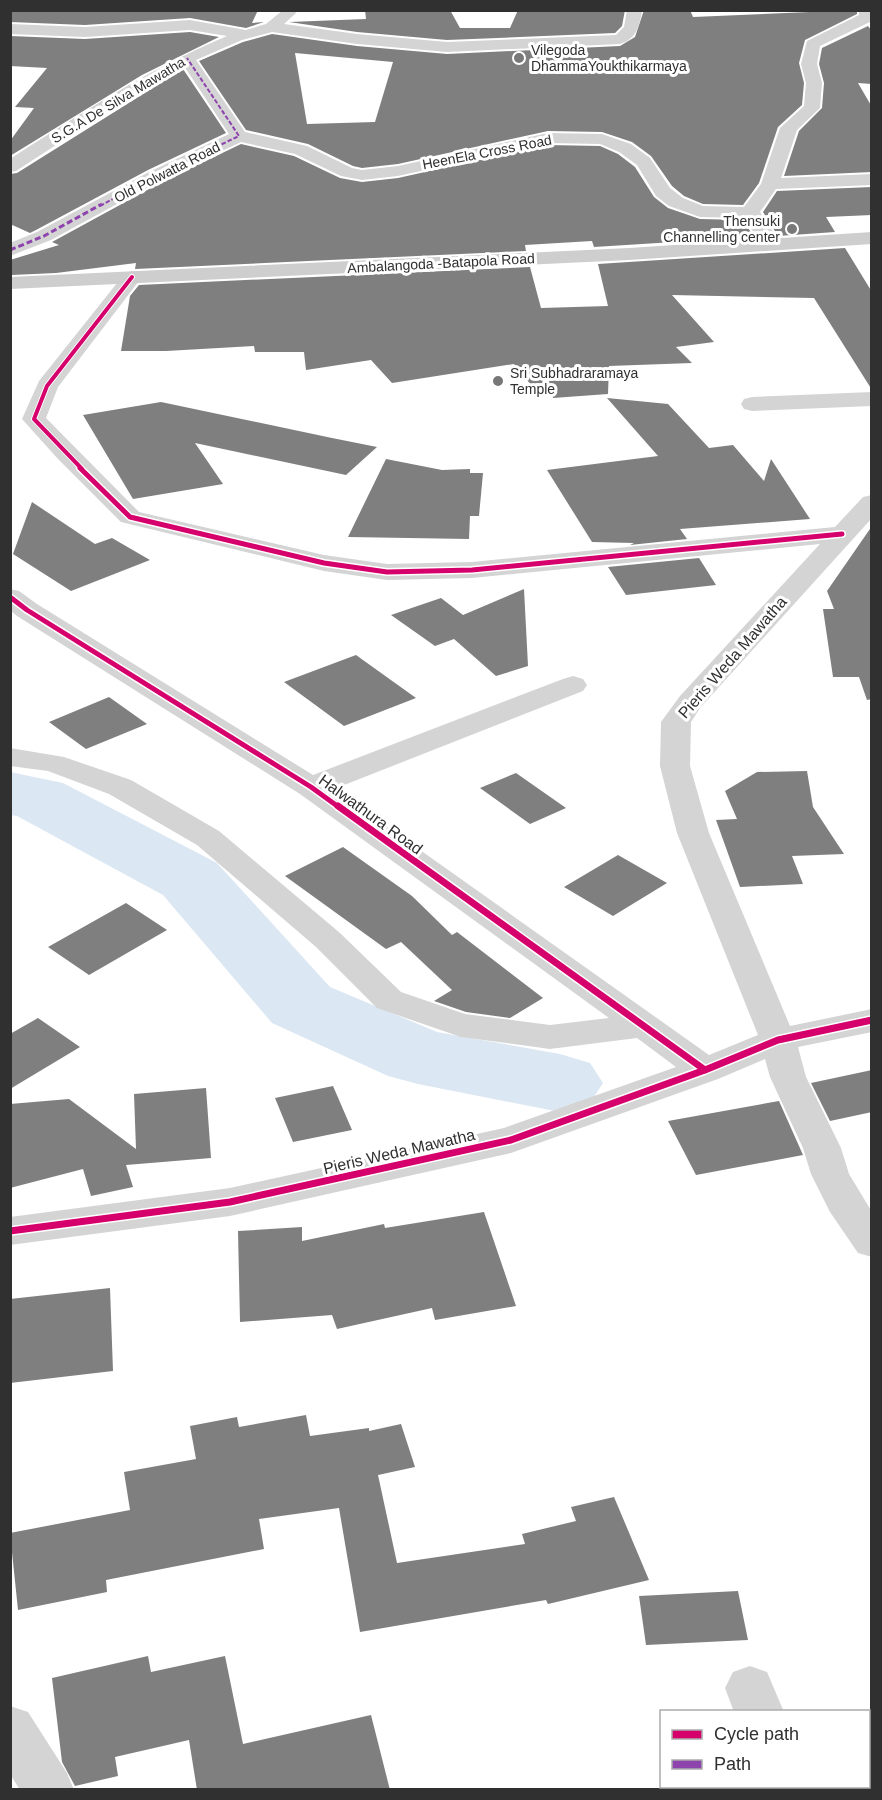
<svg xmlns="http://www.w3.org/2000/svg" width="882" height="1800" font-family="Arial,sans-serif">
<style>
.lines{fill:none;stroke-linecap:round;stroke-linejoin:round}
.river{fill:#dbe7f2;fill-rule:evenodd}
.building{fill:#7f7f7f;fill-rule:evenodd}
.street{fill:#d4d4d4;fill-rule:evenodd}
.secondary{fill:#cecece;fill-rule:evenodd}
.quiet-far1{stroke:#8e44ad;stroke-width:2;stroke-dasharray:4.5 2;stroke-linecap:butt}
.quiet{stroke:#8e44ad;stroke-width:3;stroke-dasharray:6 3;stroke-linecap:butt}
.cycleway-far2-casing{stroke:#fff;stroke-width:6}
.cycleway-far1-casing{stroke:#fff;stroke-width:8}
.cycleway-casing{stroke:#fff;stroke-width:10}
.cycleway-far2{stroke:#d6006c;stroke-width:4}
.cycleway-far1{stroke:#d6006c;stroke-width:5}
.cycleway{stroke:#d6006c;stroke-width:7}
.poi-dot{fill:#787878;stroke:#fff;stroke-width:2}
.labels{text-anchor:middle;stroke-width:6;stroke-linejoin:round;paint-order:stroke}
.far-poi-label{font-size:14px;fill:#303030;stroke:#fff;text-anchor:start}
.far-street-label{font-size:14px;fill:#303030;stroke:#fff}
.street-label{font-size:16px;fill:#303030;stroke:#fff}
</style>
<rect width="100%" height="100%" fill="#fff"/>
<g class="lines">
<path class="river" d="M10 772 63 783 217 863 330 987 437 1032 560 1054 590 1063 603 1083 590 1103 560 1112 418 1084 388 1076 272 1023 163 895 17 816 10 815Z"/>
</g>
<path class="building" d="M10 10H258L252 23 264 22 246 28 190 18 85 25 10 22Z
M365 10H450L460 28H510L518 10H625L622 26 615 33 447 40 357 32 289 22 366 19Z
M644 10H690L693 17 857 10V14L805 40 799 63 804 83 802 105 778 127 759 183 743 205 703 204 684 196 672 186 651 156 632 142 602 132 548 131 398 164 362 168 353 166 308 144 246 130 199 61 243 42 272 34 357 46 447 54 620 46 635 37ZM295 53 393 62 375 122 307 124Z
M868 26 872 31V84L858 83 872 107V172L784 176 799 131 822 108 824 83 819 64 822 48Z
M190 32 219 37 142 75 10 156V141L34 108 15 107 47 68 10 66V36L85 39Z
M183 69 226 133 148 170 36 230 30 233 10 224V174L17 173Z
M241 144 294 156 340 178 362 182 398 178 548 145 600 146 618 154 635 167 654 197 668 208 700 219 743 220 754 237 594 247 592 241 525 245 526 251 135 269 136 263 56 273 12 275 10 260 59 245 52 242 162 182Z
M872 187V215L826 217 835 232 778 236 763 212 777 191Z
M845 248 872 292V390L814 298 672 295 714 342 676 347 692 363 609 366 608 394 553 398 552 395 540 396 514 364 392 383 371 360 306 370 304 352H255L254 346 166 351H121L130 296 139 285 530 267 541 308 608 306 598 264Z
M607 398 668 404 709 448 733 445 764 481 771 459 810 519 680 529 687 539 630 545 634 543 592 542 547 470 658 456Z
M161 402 332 438 377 447 346 475 195 443 223 484 133 499 83 415Z
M386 459 442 470 470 469V473H483L479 516H470L469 539 348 537Z
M32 502 95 544 112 538 150 560 71 591 13 554Z
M872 526V699L867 700 859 677H833L823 609H834L827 591Z
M699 558 716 585 626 595 608 567Z
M524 589 528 666 496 676 454 639 435 646 391 615 441 598 463 615Z
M356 655 416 698 344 726 284 682Z
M109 697 147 724 86 749 49 722Z
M807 771 813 807 844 854 792 856 803 884 740 887 716 820 737 819 725 791 757 772Z
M516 773 566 808 530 824 480 788Z
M343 847 412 896 452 935 457 932 543 998 510 1018 466 1012 434 1001 452 990 401 942 386 949 285 876Z
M618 855 667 883 613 916 564 887Z
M126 903 167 930 89 975 48 947Z
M38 1018 80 1047 10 1089V1034Z
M872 1070V1112L830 1121 811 1083Z
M333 1086 352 1130 293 1142 275 1098Z
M206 1088 211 1158 126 1165 133 1187 91 1196 83 1169 10 1188V1104L69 1099 136 1149 134 1094Z
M779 1101 803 1155 696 1175 668 1121Z
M484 1212 516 1306 435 1320 432 1308 337 1329 332 1315 240 1322 238 1231 302 1227V1241L384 1224 385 1228Z
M110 1288 113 1371 10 1383V1299Z
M306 1415 310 1436 369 1428V1431L401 1424 415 1467 378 1475 397 1563 525 1544 522 1534 576 1521 571 1507 614 1497 649 1580 548 1604 546 1600 360 1632 339 1508 259 1519 264 1549 106 1580 107 1592 18 1610 10 1533 130 1510 124 1472 196 1459 190 1426 237 1417 239 1427Z
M738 1591 748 1640 646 1645 639 1596Z
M148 1656 151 1672 225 1656 243 1744 371 1715 390 1790H197L189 1740 115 1757 118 1776 75 1786 62 1762 52 1678Z"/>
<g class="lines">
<path class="street" d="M283 10H295L296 13 284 24 357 34 447 42 616 35 624 27 627 10H642C640 25 636 40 620 44L447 52 357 44 272 32 242 40 196 60 245 132 307 146 352 168 362 170 398 166 548 133 602 134 631 144 650 158 670 188 683 198 703 206 744 207 761 184 780 128 804 106 806 83 801 64 807 41 859 15V10H872V21L820 46 817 64 822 83 820 108 797 130 781 178 872 174V185L776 189 760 212 781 244 778 248H764L744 218 700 217 669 206 656 196 637 165 619 152 600 144 548 143 398 176 362 180 341 176 295 154 241 142 161 180 51 240 10 256V243L37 232 149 172 229 134 184 66 93 121 16 171 10 172V159C80 114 150 68 227 36L190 30 85 37 10 34V24L85 27 190 20 246 30 266 24Z
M132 271 139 273 142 277 58 387 46 418 139 512 324 555 387 564 472 562 835 527 863 497 872 495V518L700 708 691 722 690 766 709 833 790 1026 872 1009V1032L798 1047 806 1077 841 1148 849 1174 872 1212V1257L858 1253 830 1212 811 1174 803 1148 770 1077 765 1059 718 1079 511 1153 230 1216 10 1245V1217L230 1188 504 1128 676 1067 637 1038 550 1049 461 1037 377 1008 316 947 197 845 109 794 48 771 10 766V748L64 757 131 780 219 831 340 933 401 992 465 1014 550 1025 609 1018 300 794 17 616 10 610V589L19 591 37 604 313 775 563 679 573 676 583 679 587 685 583 691 334 789 709 1055 758 1035 677 833 660 766 661 722 680 696 820 544 472 578 387 580 324 571 121 522 58 459 22 419 39 381 125 273Z
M872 392V406L752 411 744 409 741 404 744 399 752 397Z
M750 1666 767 1672 784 1712H734L725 1688 733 1672Z
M10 1706 28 1712 67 1773 74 1790H20L10 1774Z
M762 1786H813V1790H762Z"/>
<path class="secondary" d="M872 232V244L629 260 10 289V277L629 248Z"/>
<path class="quiet-far1" d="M100 206 155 176 239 136 187 58"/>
<path class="quiet" d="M10 250 44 236 102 204"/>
<g class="cycleway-far2-casing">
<path id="cycleway-far2" d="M82 469 34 419 47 386 132 277"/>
</g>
<g class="cycleway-far1-casing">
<path id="cycleway-far1" d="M80 468 130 517 324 563 387 572 472 570 842 534
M10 597 27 610 311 787 340 808"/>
</g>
<g class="cycleway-casing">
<path id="cycleway" d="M338 806 705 1070
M10 1231 230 1202 511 1140 705 1070 778 1040 872 1020"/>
</g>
<use href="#cycleway-far2" class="cycleway-far2"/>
<use href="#cycleway-far1" class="cycleway-far1"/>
<use href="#cycleway" class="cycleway"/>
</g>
<g class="poi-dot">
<circle cx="519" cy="58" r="6"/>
<circle cx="792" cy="229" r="6"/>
<circle cx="498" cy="381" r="6"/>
</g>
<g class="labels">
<g class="far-poi-label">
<text x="531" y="55">Vilegoda<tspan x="531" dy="16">DhammaYoukthikarmaya</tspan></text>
<text x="780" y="226" text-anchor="end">Thensuki<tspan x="780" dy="16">Channelling center</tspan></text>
<text x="510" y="378">Sri Subhadraramaya<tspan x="510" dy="16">Temple</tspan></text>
</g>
<g class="far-street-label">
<text transform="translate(118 100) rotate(-31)" y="5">S.G.A De Silva Mawatha</text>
<text transform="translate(487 152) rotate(-11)" y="5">HeenEla Cross Road</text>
<text transform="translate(167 172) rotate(-27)" y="5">Old Polwatta Road</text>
<text transform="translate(441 263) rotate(-3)" y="5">Ambalangoda -Batapola Road</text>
</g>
<g class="street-label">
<text transform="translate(732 657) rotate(-49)" y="6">Pieris Weda Mawatha</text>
<text transform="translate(371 814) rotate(36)" y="6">Halwathura Road</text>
<text transform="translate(399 1151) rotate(-13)" y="6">Pieris Weda Mawatha</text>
</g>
</g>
<rect width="882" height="1800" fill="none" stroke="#303030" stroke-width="24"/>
<rect x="660" y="1710" width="210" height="78" fill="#ffffff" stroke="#acacac" stroke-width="1.5"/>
<rect x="672" y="1730" width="30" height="9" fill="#d6006c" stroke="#acacac" stroke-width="1.5"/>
<text x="714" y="1740" font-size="18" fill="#303030">Cycle path</text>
<rect x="672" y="1760" width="30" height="9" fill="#8e44ad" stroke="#acacac" stroke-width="1.5"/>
<text x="714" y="1770" font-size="18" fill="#303030">Path</text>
</svg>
